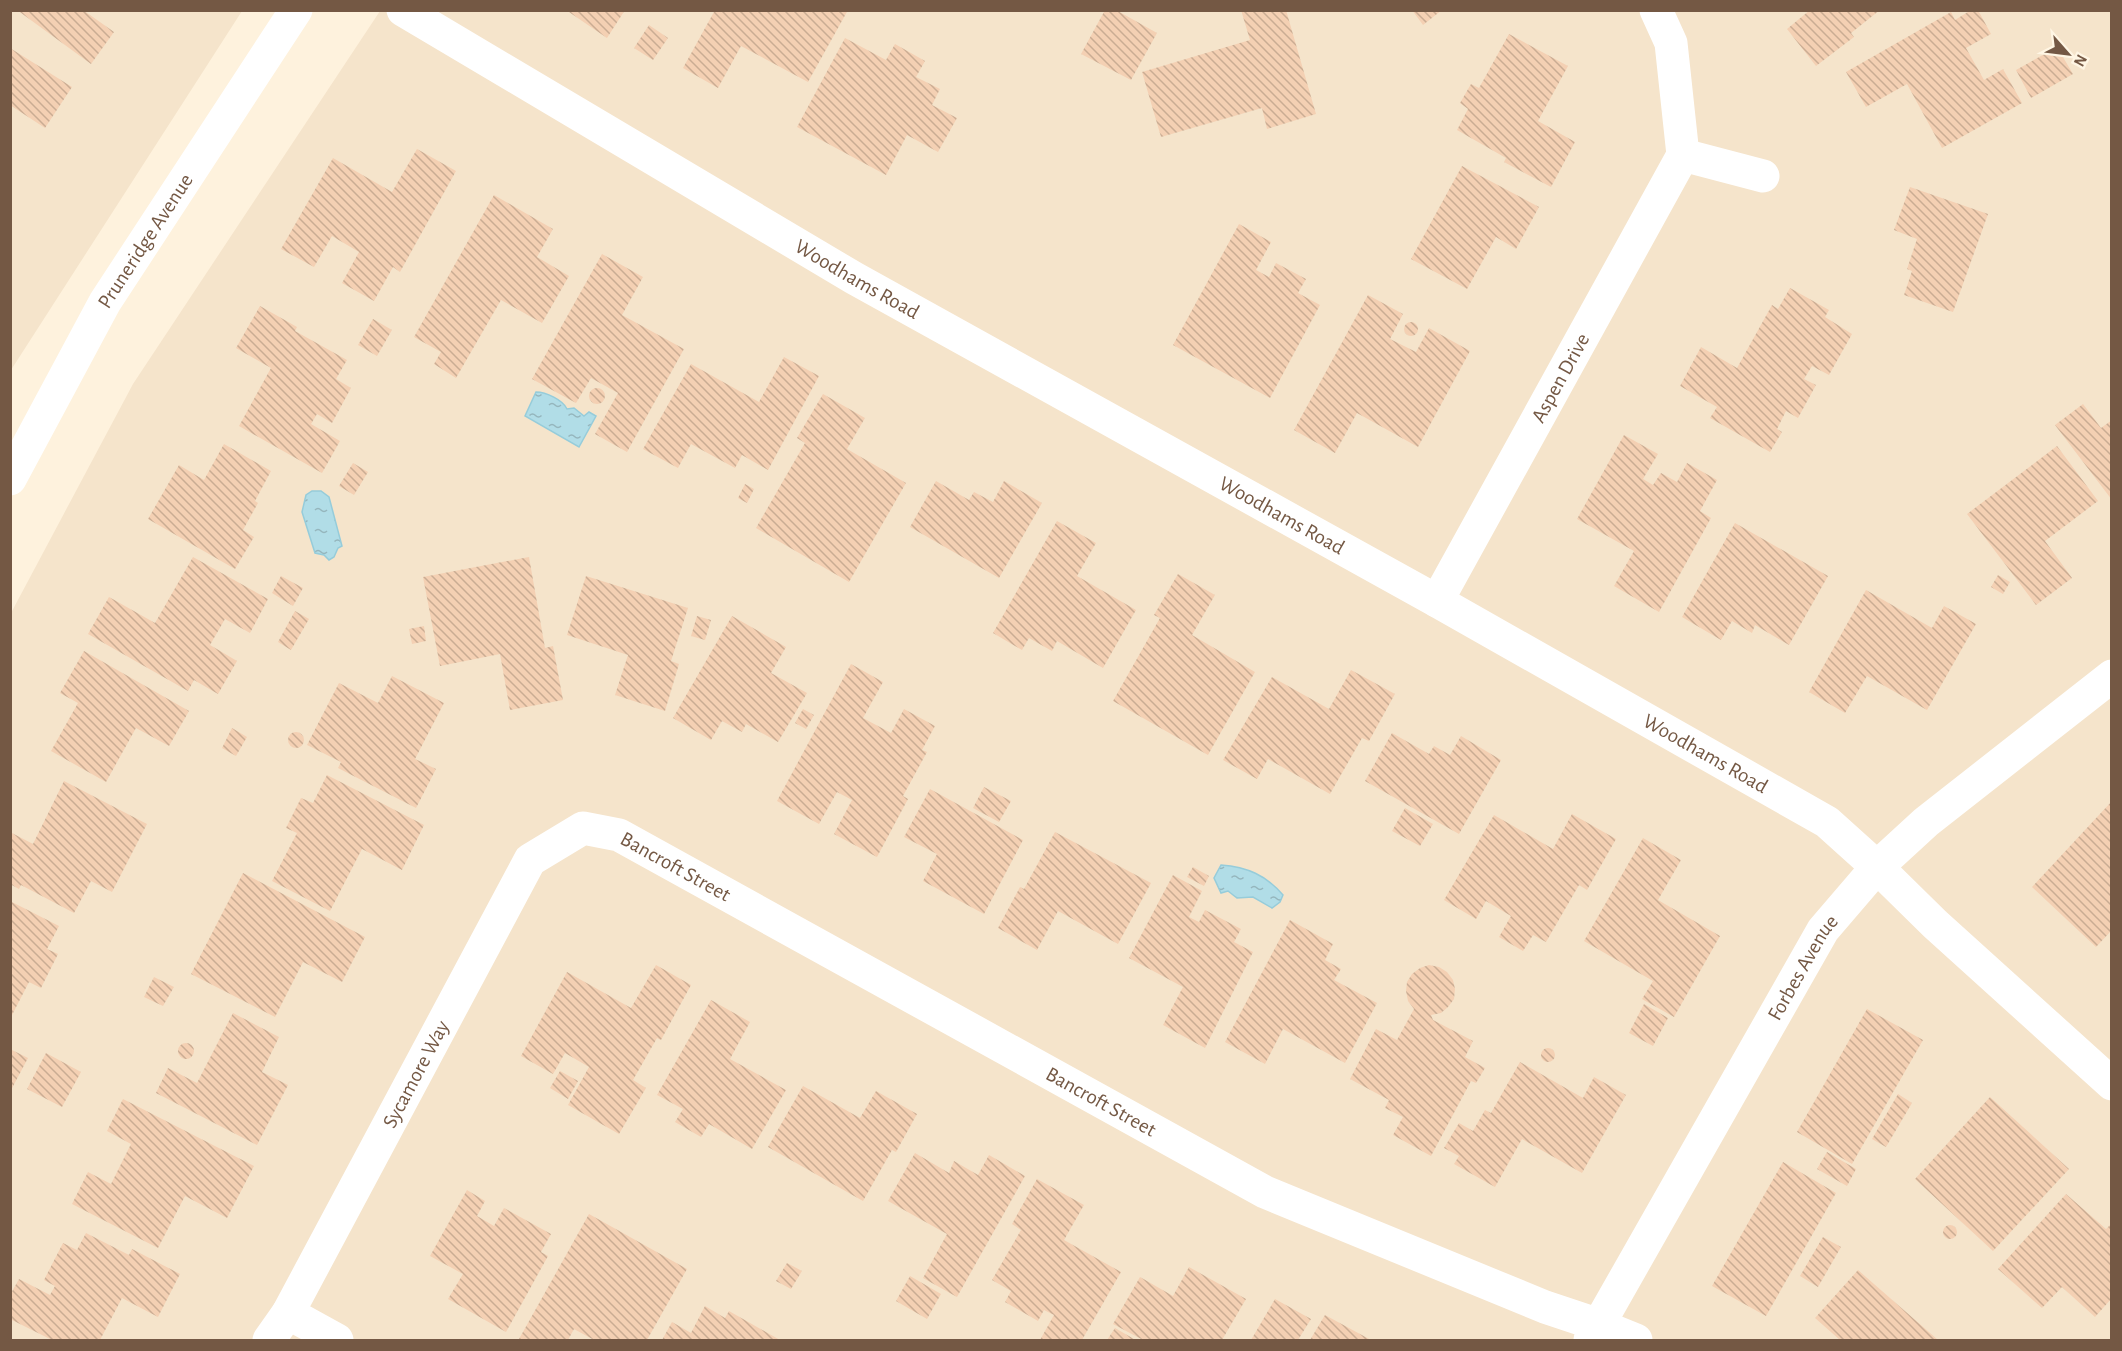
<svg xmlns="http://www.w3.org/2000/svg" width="2122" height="1351" font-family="'Alegreya Sans',sans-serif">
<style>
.residential{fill:#f5e4cb}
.water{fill:url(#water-ripples);stroke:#96ccda;stroke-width:1.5}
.building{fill:url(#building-back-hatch)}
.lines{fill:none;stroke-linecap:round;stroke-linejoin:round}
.street{stroke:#fff;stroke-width:33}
.secondary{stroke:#fff;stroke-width:33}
.labels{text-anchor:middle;stroke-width:5;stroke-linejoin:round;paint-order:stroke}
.street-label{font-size:21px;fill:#745844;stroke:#fff6e4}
</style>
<defs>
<pattern id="water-ripples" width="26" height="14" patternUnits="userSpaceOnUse" patternTransform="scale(1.5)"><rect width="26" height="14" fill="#b1dde7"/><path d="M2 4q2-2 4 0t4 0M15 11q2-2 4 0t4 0" fill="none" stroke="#95b6bd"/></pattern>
<pattern id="building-back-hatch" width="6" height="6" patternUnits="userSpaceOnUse" patternTransform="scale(1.5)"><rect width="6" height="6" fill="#f4d0b3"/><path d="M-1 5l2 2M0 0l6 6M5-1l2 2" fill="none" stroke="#caac93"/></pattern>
</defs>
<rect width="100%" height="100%" fill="#fef2dd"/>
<path class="residential" d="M11 11H242L11 370Z
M380 11H2111V1340H11V613L133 384Z"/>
<path class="water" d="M536 392C546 392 563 400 567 409L574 408 584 416 589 412 596 416 579 447 525 416Z
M312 491H321L329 497 342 546 338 548 334 557 329 560 324 555 315 553 302 512 306 495Z
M1221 865C1247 867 1266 875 1283 895L1280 902 1272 908 1253 897 1237 898 1228 891 1221 893 1214 878Z"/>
<path class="building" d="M17 10H83L114 32 91 64Z
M566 10H625L607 38Z
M715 10H848L808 82 741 46 718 88 683 68Z
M1105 10H1116L1157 33 1131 80 1081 54Z
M1241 10H1286L1316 114 1267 129 1262 108 1161 137 1142 72 1250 40Z
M1412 10H1442L1423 25Z
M1810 10H1880L1851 33 1854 37 1816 66 1787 29Z
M1971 10H1978L1991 34 1966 48 1984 80 2003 69 2022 103 1942 148 1907 84 1866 107 1846 72 1951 12 1955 20Z
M649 25 668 38 653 60 634 48Z
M1509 34 1568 66 1538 121 1575 142 1551 187 1504 162 1506 158 1457 130 1468 109 1460 103 1471 84 1479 88Z
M845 38 886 60 895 44 925 61 916 77 940 89 932 105 957 118 938 152 907 135 886 175 797 127Z
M2057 47 2073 74 2031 98 2016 70Z
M10 48 72 87 45 128 10 105Z
M417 149 456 171 400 272 393 267 374 301 342 283 359 252 332 236 314 267 281 249 333 158 392 192Z
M1462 166 1539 207 1516 249 1496 237 1467 289 1411 259Z
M1910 187 1988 214 1953 312 1904 295 1912 271 1907 269 1917 239 1894 230Z
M494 195 553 229 537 257 569 276 542 323 501 300 456 378 434 364 441 352 414 337Z
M1239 224 1271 242 1256 270 1269 277 1276 263 1306 279 1298 293 1320 305 1270 398 1173 345Z
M602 254 643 277 622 315 684 349 627 452 595 434 618 393 591 378 576 403 532 379Z
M1790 288 1829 310 1825 317 1852 334 1829 375 1812 366 1804 379 1816 385 1798 418 1786 411 1777 429 1782 432 1770 452 1710 418 1717 407 1680 386 1701 347 1737 368 1772 305 1778 309Z
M1368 295 1403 314 1390 339 1416 352 1429 328 1470 351 1418 447 1357 413 1335 453 1294 430Z
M260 306 297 327 295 331 347 360 336 379 351 388 332 423 317 414 311 424 340 441 322 473 239 426 271 368 236 348Z
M373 319 392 330 377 356 358 345Z
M1404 329a7 7 0 1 1 14 0a7 7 0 1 1-14 0Z
M784 357 819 376 768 470 742 455 735 468 691 444 678 468 643 449 691 364 759 402Z
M589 396a8 8 0 1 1 16 0a8 8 0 1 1-16 0Z
M823 394 865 418 847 449 906 483 849 582 756 528 805 443 797 438Z
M2083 404 2101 428 2112 420V500L2055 425Z
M1624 435 1658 454 1643 479 1653 485 1661 473 1677 482 1687 463 1717 480 1700 511 1711 518 1659 612 1614 586 1634 551 1577 519Z
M224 444 271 471 255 501 258 503 243 530 254 537 235 569 148 519 179 465 204 480Z
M2057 446 2098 501 2045 541 2072 578 2036 605 1967 514Z
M353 463 368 472 354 495 339 486Z
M936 481 969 500 974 492 993 502 1004 481 1042 503 999 578 910 527Z
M745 484 754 489 747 503 738 498Z
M1057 521 1096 543 1077 576 1136 610 1103 668 1057 641 1052 651 1029 638 1022 650 993 633Z
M1735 523 1828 576 1789 645 1755 625 1752 633 1732 621 1721 640 1682 617Z
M193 557 268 599 250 633 225 619 210 645 237 661 218 694 194 680 188 691 88 634 109 597 155 623Z
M529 557 545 648 553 646 563 700 510 710 500 654 440 666 423 577Z
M1178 574 1215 595 1192 635 1255 672 1208 755 1113 701 1160 618 1154 615Z
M1998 575 2010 582 2003 594 1991 587Z
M281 576 303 588 293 606 272 593Z
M586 576 688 608 671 661 679 664 665 711 615 695 628 655 567 635Z
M1866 590 1932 628 1944 606 1976 624 1927 710 1867 676 1845 713 1809 692Z
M295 611 309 619 291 650 278 642Z
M697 616 711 620 705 640 691 636Z
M732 616 786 647 771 673 807 693 778 742 746 724 742 732 722 721 711 740 673 718Z
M424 626 426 641 412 644 409 629Z
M84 651 189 711 169 746 136 728 106 782 51 751 78 703 60 693Z
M851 664 883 682 863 718 891 733 904 709 935 726 922 750 927 752 903 796 908 799 877 857 834 834 852 800 837 792 819 824 777 801Z
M1351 670 1395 694 1369 741 1362 738 1330 794 1268 759 1257 779 1223 760 1272 677 1329 709Z
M392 676 444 703 415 759 436 769 416 808 338 768 341 762 307 745 339 683 378 703Z
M803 709 814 715 806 729 795 723Z
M232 728 247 737 236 756 222 748Z
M288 740a8 8 0 1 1 16 0a8 8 0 1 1-16 0Z
M1392 733 1429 754 1434 746 1450 755 1461 736 1501 760 1459 834 1365 781Z
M327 775 424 825 402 870 362 849 330 911 272 881 297 833 286 828 301 798 313 803Z
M64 781 147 824 112 892 91 881 74 913 21 885 19 889 10 884V832L33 844Z
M984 787 1011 801 999 822 973 808Z
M930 789 1023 840 984 914 923 881 937 854 904 837Z
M2112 801V930L2096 947 2032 887Z
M1405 808 1433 824 1420 846 1392 831Z
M1572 814 1616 839 1587 890 1579 885 1546 942 1533 935 1523 951 1499 937 1511 916 1486 901 1476 919 1444 900 1494 815 1553 849Z
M1055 832 1151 883 1118 944 1058 911 1037 950 998 928 1020 887 1024 889Z
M1643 838 1681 860 1658 900 1720 936 1674 1017 1642 999 1653 981 1584 941Z
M1193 867 1209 876 1204 886 1187 877Z
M243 873 365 937 342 982 303 962 275 1017 191 974Z
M1173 875 1202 891 1189 917 1199 922 1205 910 1241 929 1234 942 1253 952 1205 1048 1163 1025 1183 987 1129 958Z
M10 901 59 926 47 949 58 954 41 988 29 982 10 1019Z
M1290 920 1333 944 1325 960 1341 969 1334 980 1377 1003 1345 1063 1283 1029 1265 1064 1225 1042Z
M656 965 691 985 661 1040 657 1038 633 1080 646 1088 619 1134 568 1105 589 1067 565 1053 553 1074 521 1056 567 972 631 1008Z
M1429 965 1439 967 1447 972 1453 980 1455 989 1454 999 1448 1007 1441 1013 1431 1015 1433 1020 1473 1041 1465 1057 1485 1068 1476 1083 1471 1081 1431 1156 1393 1135 1403 1117 1385 1108 1389 1100 1350 1079 1376 1029 1397 1040 1414 1009 1408 1001 1406 991 1407 982 1412 974 1420 968Z
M154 977 174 987 163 1006 144 997Z
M711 1000 750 1022 730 1059 786 1090 752 1149 709 1124 701 1137 675 1122 683 1109 657 1095Z
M1644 1004 1668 1018 1653 1046 1629 1033Z
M1867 1009 1923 1040 1852 1164 1797 1132Z
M233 1013 279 1037 262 1072 288 1085 257 1145 156 1093 168 1068 197 1083Z
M178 1051a8 8 0 1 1 16 0a8 8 0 1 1-16 0Z
M1541 1055a7 7 0 1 1 14 0a7 7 0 1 1-14 0Z
M10 1049 28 1058 10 1092Z
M46 1053 81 1072 62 1107 27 1089Z
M1520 1062 1583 1098 1594 1077 1626 1095 1582 1173 1522 1139 1495 1187 1454 1164 1459 1156 1444 1148 1459 1123 1473 1131 1485 1110 1491 1113Z
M560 1071 578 1081 568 1099 550 1088Z
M803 1086 860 1118 876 1091 917 1114 896 1152 892 1150 863 1201 768 1147Z
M1898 1094 1912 1103 1886 1147 1872 1139Z
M1990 1097 2069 1169 1993 1251 1915 1179Z
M123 1099 254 1166 227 1218 185 1196 158 1248 72 1204 88 1172 111 1184 131 1144 107 1131Z
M1827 1152 1856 1169 1847 1186 1817 1169Z
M915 1153 949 1173 954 1161 978 1175 989 1155 1025 1176 957 1297 923 1278 947 1234 888 1201Z
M1783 1162 1836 1193 1766 1316 1712 1286Z
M1037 1179 1084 1205 1064 1240 1121 1272 1082 1340H1040L1054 1315 1044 1310 1038 1321 1005 1302 1011 1291 992 1280 1021 1230 1012 1224Z
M467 1190 485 1201 477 1216 494 1226 504 1208 551 1234 541 1252 548 1256 506 1332 448 1299 463 1274 430 1256Z
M2066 1194 2106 1229 2112 1223V1298L2095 1317 2062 1287 2042 1308 1998 1269Z
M589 1214 687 1269 647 1340H594L574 1329 568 1340H522L519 1339Z
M1943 1232a7 7 0 1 1 14 0a7 7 0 1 1-14 0Z
M86 1233 129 1255 132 1249 180 1274 158 1317 122 1298 100 1340H52L10 1319V1295L19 1279 50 1295 55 1286 44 1280 63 1243 77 1250Z
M1823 1237 1841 1247 1818 1287 1800 1276Z
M787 1263 802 1271 791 1289 776 1281Z
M1189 1267 1246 1299 1222 1340H1143L1113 1324 1140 1277 1173 1296Z
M1858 1270 1938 1340H1840L1815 1318Z
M910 1276 941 1294 927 1319 896 1301Z
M1275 1299 1311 1319 1298 1340H1251Z
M705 1306 725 1318 729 1311 780 1340H662L672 1322 691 1333Z
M1325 1315 1371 1340H1310Z
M1115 1328 1134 1339 1133 1340H1107Z"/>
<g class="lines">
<g class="street">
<path d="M1656 10 1671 43 1683 155 1763 176"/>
<path id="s1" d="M1437 601 1683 155"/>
<path d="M288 1313 337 1340"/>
<path id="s2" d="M269 1340 288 1313 530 860 583 828 619 835 1265 1192 1545 1307 1599 1325 1636 1340"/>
</g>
<g class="secondary">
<path id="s3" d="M403 10 854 278 1437 601 1827 822 1877 867 1935 924 2112 1084"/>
<path id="s4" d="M10 479 105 302 296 10"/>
<path id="s5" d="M1590 1340 1823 930 1877 867 1926 822 2112 676"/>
</g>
</g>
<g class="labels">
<g class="street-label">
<text dy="7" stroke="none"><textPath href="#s4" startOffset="274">Pruneridge Avenue</textPath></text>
<text dy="7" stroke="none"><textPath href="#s3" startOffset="528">Woodhams Road</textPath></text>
<text dy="7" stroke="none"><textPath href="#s1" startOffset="255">Aspen Drive</textPath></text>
<text dy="7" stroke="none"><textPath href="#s3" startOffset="1014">Woodhams Road</textPath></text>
<text dy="7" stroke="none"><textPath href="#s3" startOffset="1500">Woodhams Road</textPath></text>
<text dy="7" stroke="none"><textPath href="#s2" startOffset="710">Bancroft Street</textPath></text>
<text dy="7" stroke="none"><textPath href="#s5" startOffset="429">Forbes Avenue</textPath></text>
<text dy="7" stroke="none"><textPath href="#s2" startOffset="304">Sycamore Way</textPath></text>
<text dy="7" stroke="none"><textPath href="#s2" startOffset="1196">Bancroft Street</textPath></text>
</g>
</g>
<rect width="2122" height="1351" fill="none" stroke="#745844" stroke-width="24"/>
<g transform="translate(2068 54) rotate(118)" stroke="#fff6e4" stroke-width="4.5" paint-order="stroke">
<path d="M0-4.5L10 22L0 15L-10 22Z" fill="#745844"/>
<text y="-9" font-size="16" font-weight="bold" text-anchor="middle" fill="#745844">N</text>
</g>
</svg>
